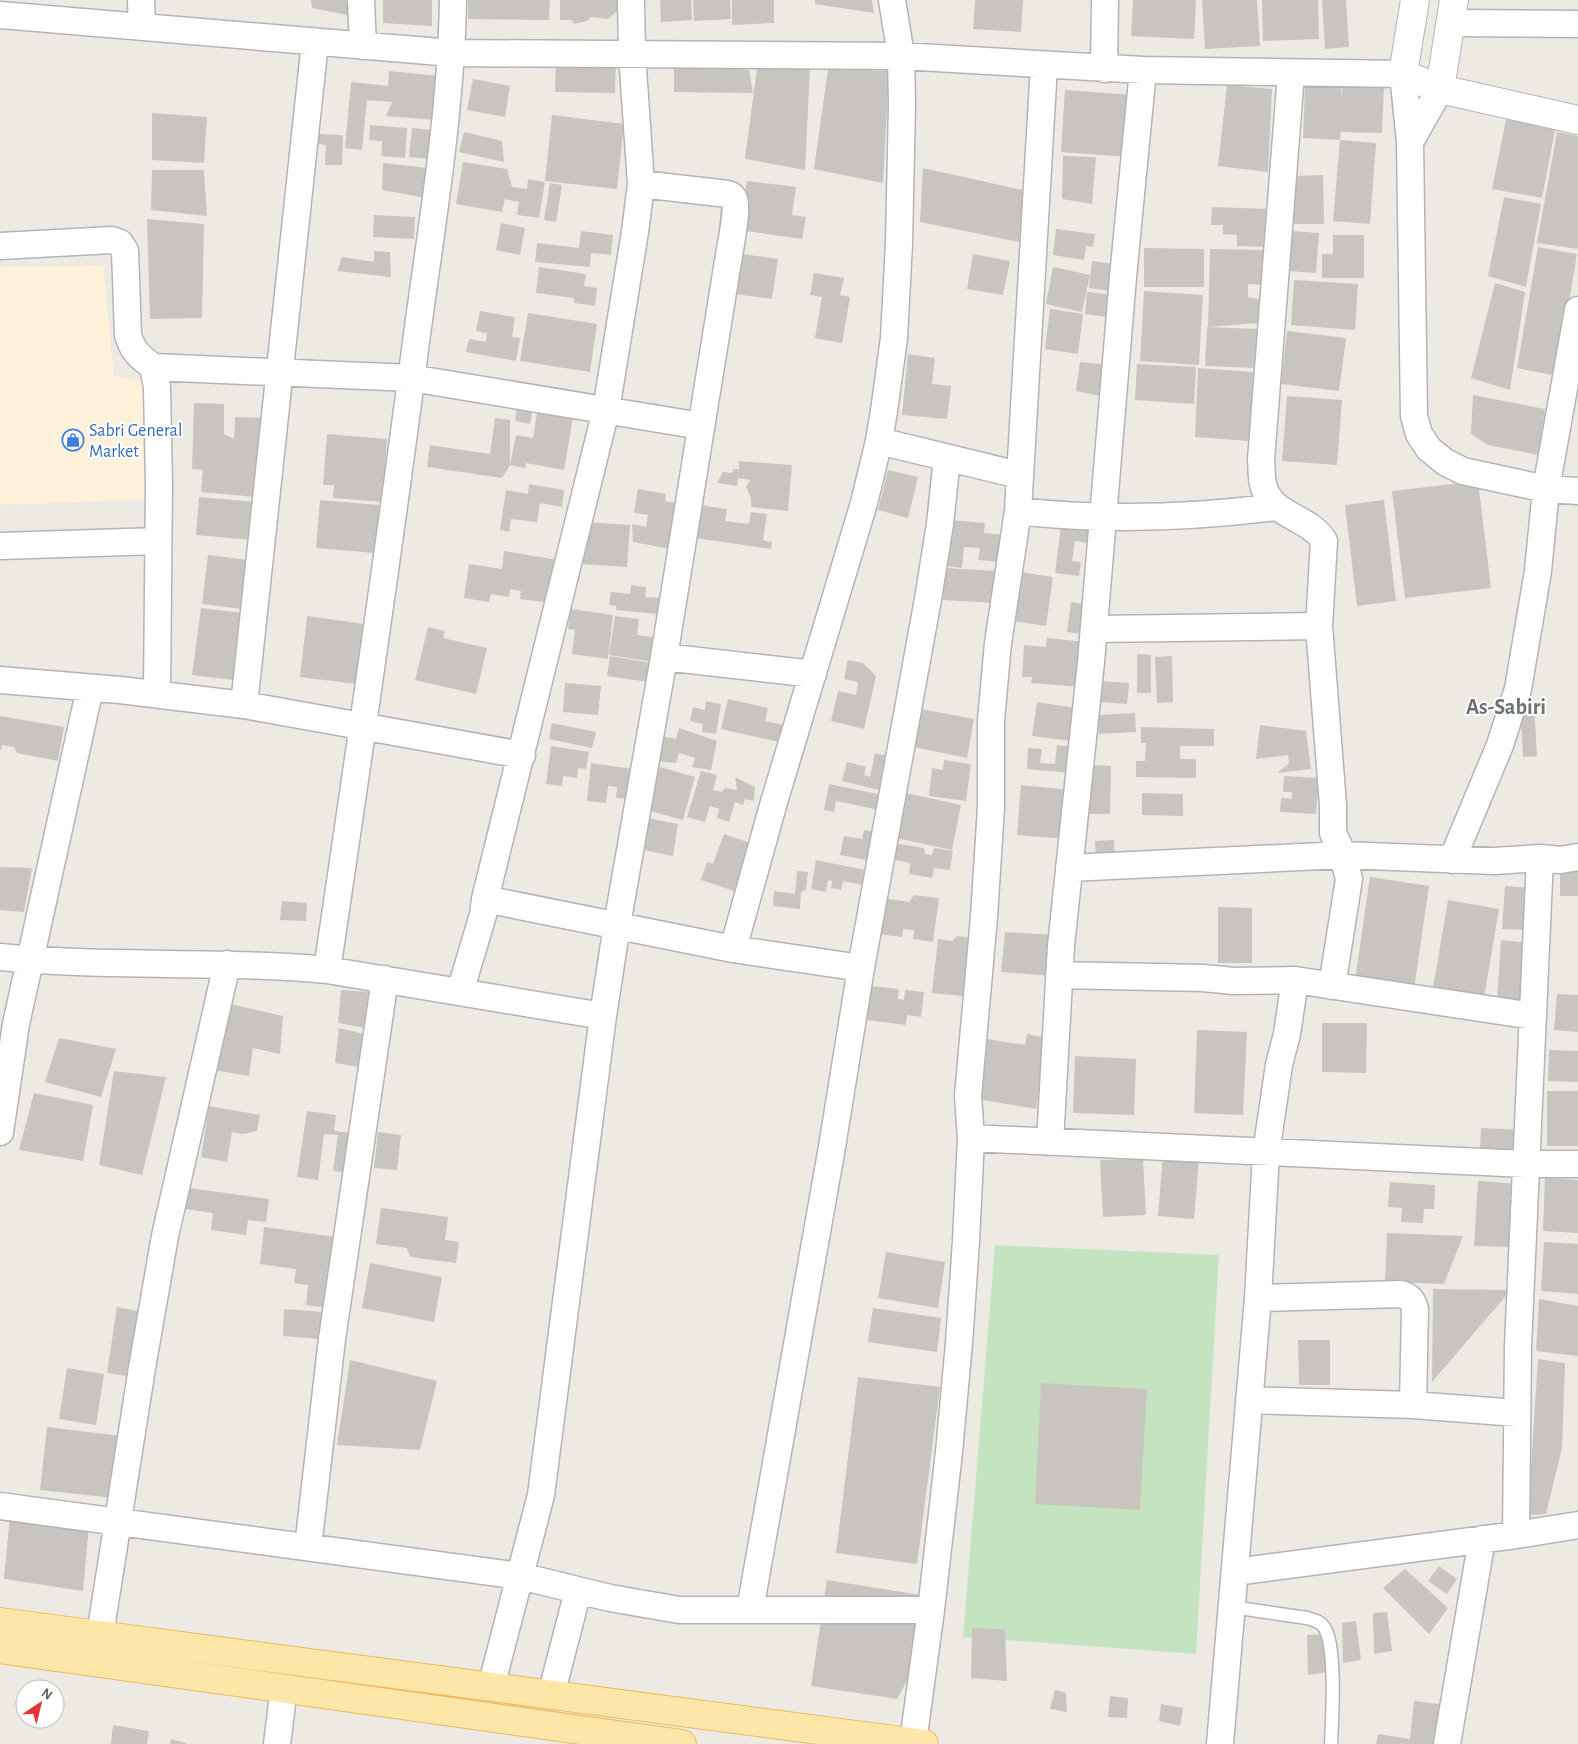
<svg xmlns="http://www.w3.org/2000/svg" width="1578" height="1744" font-family="'Alegreya Sans',sans-serif">
<style>
.commercial{fill:#fdf1d9}
.green{fill:#c4e4c0}
.building{fill:#c8c5c0}
.lines{fill:none;stroke-linecap:round;stroke-linejoin:round}
.service-casing{stroke:#b1b4b8;stroke-width:15}
.minor-casing{stroke:#b1b4b8;stroke-width:29}
.tertiary-casing{stroke:#b1b4b8;stroke-width:30}
.primary-casing{stroke:#ecb65d;stroke-width:30}
.service{stroke:#fff;stroke-width:12}
.minor{stroke:#fff;stroke-width:26}
.tertiary{stroke:#fff;stroke-width:28}
.primary{stroke:#fce7a9;stroke-width:28}
.labels{text-anchor:middle;stroke-width:4;stroke-linejoin:round;paint-order:stroke}
.shop-label{font-size:18px;fill:#366cbe;stroke:#fff;text-anchor:start}
.district-label{font-size:22px;font-weight:bold;fill:#6c7275;stroke:#fff}
</style>
<rect width="100%" height="100%" fill="#edeae3"/>
<path class="commercial" d="M103 266 114 376 142 381 151 499 0 505V267Z"/>
<path class="green" d="M995 1245 1219 1255 1196 1654 963 1637Z"/>
<path class="building" d="M311 0H346L352 16 312 8Z
M383 0H432V26L383 23Z
M468 0H550L549 20 468 19Z
M560 0H619L620 8 608 19 591 17 587 21 574 24 572 20H560Z
M660 0H691L692 20 661 22Z
M693 0H730L731 19 694 21Z
M732 0H774V23L732 25Z
M815 0H872L874 13 815 4Z
M975 0H1023L1021 32 973 29Z
M1133 0H1196L1194 39 1131 36Z
M1202 0H1257L1260 46 1205 49Z
M1262 0H1318L1319 39 1263 41Z
M1322 0H1346L1349 47 1325 49Z
M556 59 616 60 615 93 555 92Z
M674 63 749 70 753 93 674 92Z
M757 68H810L805 170 745 159Z
M828 69 889 71 883 183 814 169Z
M389 71 439 76 436 120 386 116 392 102 367 100 362 150 345 148 351 82 388 86Z
M473 79 510 86 505 117 467 110Z
M1342 84 1384 85 1382 133 1341 132 1340 140 1303 138 1305 86 1341 88 1342 100Z
M1227 85 1272 89 1268 172 1218 166Z
M1065 90 1133 95 1128 157 1061 152Z
M1508 110 1557 120 1542 198 1492 189Z
M152 113 207 117 204 163 152 160Z
M552 115 624 124 617 189 545 181Z
M370 125 407 128 405 158 381 156 382 141 369 140Z
M412 128 432 130 429 159 409 157Z
M464 132 502 141 504 162 459 152Z
M1557 132 1578 136V249L1537 243Z
M319 134 343 135 342 165H325L326 145 319 144Z
M1340 140 1376 143 1370 224 1333 221Z
M1063 156 1096 157 1092 204 1062 199Z
M463 162 507 169 512 187 527 189 528 179 545 182 539 218 517 215 519 202 505 199 502 212 456 204Z
M383 163 428 168 427 198 382 190Z
M923 168 1023 190 1019 242 920 222Z
M152 170H204L207 216 151 210Z
M1323 175 1324 224H1294L1293 176Z
M747 181 796 187 792 215 806 217 802 239 740 230Z
M550 183 562 185 556 222 544 220Z
M1504 197 1541 204 1526 287 1488 276Z
M1212 207 1269 209 1268 247 1237 246V235L1223 234V225H1211Z
M374 215 415 217 414 239 373 237Z
M147 219 204 224 202 318 150 319Z
M501 223 525 228 520 255 496 250Z
M1056 229 1095 234 1093 247 1086 246 1084 260 1053 255Z
M581 231 613 235 611 255 591 253 590 267 535 262 537 243 579 248Z
M1291 231 1319 233 1316 273 1288 271Z
M1333 235H1364V278H1322V254H1333Z
M1538 247 1577 254 1557 376 1517 368Z
M1144 248 1204 249V287H1144Z
M1210 249 1266 250 1263 285 1248 284V297L1263 300 1259 323 1208 327Z
M374 251 390 252 391 277 337 271 342 257 374 262Z
M742 254 778 259 772 299 736 294Z
M973 254 1010 261 1003 295 967 289Z
M1092 261 1121 265 1118 292 1089 288Z
M539 267 586 274 584 286 597 288 595 306 574 303V298L536 293Z
M1053 267 1090 275 1082 312 1046 304Z
M814 273 844 278 840 295 850 297 842 343 815 338 822 297 810 295Z
M1294 280 1358 284 1355 330 1291 325Z
M1495 283 1525 292 1510 390 1471 378Z
M1144 291 1203 295 1199 365 1140 361Z
M1087 292 1119 295 1116 318 1085 314Z
M1050 309 1083 314 1078 354 1045 349Z
M480 311 515 317 512 337 520 338 516 361 466 352 469 339 486 342 487 333 476 331Z
M528 313 597 324 590 372 520 361Z
M1207 327 1259 329 1257 368 1205 366Z
M1287 331 1346 338 1339 391 1281 384Z
M908 354 935 358 932 384 951 386 947 419 902 415Z
M1080 362 1112 365 1111 398 1076 391Z
M1137 364 1196 367 1194 404 1135 400Z
M1198 368 1253 372 1249 441 1195 437Z
M1473 395 1545 409 1538 455 1488 445 1471 434Z
M1287 396 1342 400 1337 465 1282 461Z
M518 401 574 412 564 470 526 463 525 468 510 465 516 435 533 438 537 413 532 412 530 424 515 421Z
M194 403 224 404V434L234 439 235 417 268 418 256 497 201 492 203 470 192 469Z
M495 418 510 420V465L502 478 427 467 430 445 490 454Z
M327 434 387 439 383 502 333 498 334 485H323Z
M739 461 792 465 788 511 751 507V498L746 487 750 480 738 478 737 486 717 483 723 472 732 473 733 469H739Z
M888 470 918 477 908 518 878 510Z
M1478 481 1491 588 1405 598 1392 491Z
M529 484 564 490 562 507 540 503 537 522 511 519 509 532 500 530 506 490 528 494Z
M638 489 666 494 665 501 679 504 671 549 633 542 632 524 646 527 648 515 634 513Z
M199 497 256 502 253 540 196 535Z
M320 500 379 505 375 553 316 548Z
M1384 500 1396 601 1357 606 1345 505Z
M700 505 727 509 725 521 749 524 751 512 767 514 763 540 772 542 771 549 695 538Z
M951 520 985 523 984 533 1004 535 1002 562 978 560 980 548 964 547 962 568 947 566Z
M586 522 630 525 627 567 583 564Z
M1061 525 1089 529 1087 543 1075 541 1072 561 1081 562 1079 576 1055 573Z
M504 551 558 560 551 603 520 599 521 591 510 589 509 597 491 594 489 602 464 598 469 564 502 569Z
M208 555 248 560 241 609 202 604Z
M945 568 997 571 995 603 943 600Z
M1020 572 1053 577 1046 626 1013 621Z
M631 585 646 587 645 597 659 598 658 614 616 610V606L609 605 611 592 630 594Z
M1071 602 1091 605 1088 635 1067 632Z
M201 608 242 613 233 680 192 675Z
M571 609 613 615 608 659 572 654 575 630 568 629Z
M307 616 364 624 356 684 300 677Z
M615 616 639 619 637 635 658 638 654 662 609 655Z
M428 627 445 631 443 638 487 648 476 694 415 680Z
M1047 638 1085 642 1081 687 1031 683 1032 677H1022L1024 645 1046 647Z
M1137 654 1151 655V693H1137Z
M610 656 652 663 649 682 607 676Z
M1172 656 1173 702 1157 703 1155 657Z
M848 660 863 663 876 676 864 729 831 721 838 691 856 695 858 682 844 679Z
M1100 681 1129 683 1127 704 1099 702Z
M565 683 601 686 598 715 563 712Z
M728 699 768 708 765 721 783 725 779 742 721 729Z
M706 701 721 704 716 734 702 732 703 724 690 721 693 707 705 710Z
M1037 702 1076 708 1071 741 1032 736Z
M1534 704 1537 756 1523 757 1520 705Z
M921 709 974 719 967 758 913 747Z
M1135 713 1136 732 1099 734 1098 715Z
M0 716 64 727 58 761 17 753 14 747 2 745 0 752Z
M552 723 596 732 592 748 549 739Z
M1260 725 1306 731 1311 769 1277 773 1289 763 1288 755 1256 759Z
M1141 727 1214 729V746H1180V759H1196V778L1136 777V761H1145L1146 743H1141Z
M679 728 717 741 711 770 692 767 695 758 679 753 676 763 656 761 660 736 676 739Z
M1057 745 1075 747 1073 773 1027 769 1028 748 1042 749 1040 763 1055 764Z
M551 746 589 752 586 769 578 768 577 778 563 776 562 786 546 784Z
M875 753 895 758 887 792 842 781 847 762 866 767 864 775 870 777Z
M944 760 971 764 966 801 929 796 932 768 943 770Z
M591 763 633 769 629 799 616 798 617 787 608 786 606 803 587 801Z
M1090 765 1111 766 1110 814H1089Z
M660 767 695 777 683 820 647 810Z
M701 771 717 775 713 790 722 792 725 788 737 790 735 777 755 787 754 801 745 799 743 805 735 802 729 822 717 818 719 809 710 806 705 822 687 817Z
M1284 776 1319 778 1316 814 1280 812 1281 798 1292 799V792H1283Z
M829 784 882 795 884 811 836 801 834 812 824 810Z
M1021 785 1070 790 1066 839 1017 835Z
M906 793 961 805 952 850 896 838Z
M1142 793 1183 794V816L1142 815Z
M646 818 678 824 673 856 639 849Z
M864 830 880 833 871 861 840 855 844 836 862 839Z
M724 834 750 843 734 891 701 880 707 862 713 864Z
M1114 840 1115 860 1096 861 1095 841Z
M894 843 924 848 925 854 932 855 934 848 953 851 950 870 934 868 932 878 909 874 910 863 891 859Z
M816 860 870 871 867 886 843 881 841 890 831 888 832 881 828 880 826 892 811 889Z
M1560 860H1578V896H1560Z
M0 867 32 868 24 912 0 910Z
M797 871 808 872 806 890 801 892 800 909 773 906 774 891 795 894Z
M1370 877 1429 886 1414 989 1355 980Z
M1505 886 1529 888 1526 930 1502 929Z
M914 895 939 898 933 942 913 939 914 930 903 929 902 937 878 934 883 898 909 902Z
M1448 900 1499 909 1483 1003 1432 994Z
M282 901 307 903 306 921 280 920Z
M1218 907 1252 908V963H1218Z
M1005 932 1056 935 1054 976 1001 972Z
M957 936 970 938 964 996 932 993 938 939 952 941Z
M1501 940 1529 943 1525 1001 1497 999Z
M870 986 899 989 898 999 904 1000 905 990 924 992 921 1017 907 1015 906 1025 867 1020Z
M341 990 369 992 365 1028 338 1023Z
M1557 994 1578 995V1032L1554 1030Z
M230 1004 283 1016 280 1054 253 1048 249 1076 213 1070Z
M1322 1023H1367L1366 1073 1322 1072Z
M339 1028 368 1035 365 1068 335 1063Z
M1197 1030 1247 1032 1243 1115 1194 1113Z
M1027 1034 1048 1038 1036 1109 977 1099 987 1039 1025 1045Z
M59 1038 116 1049 101 1097 45 1082Z
M1549 1050 1578 1051V1082L1548 1081Z
M1075 1056 1136 1059 1134 1115 1073 1113Z
M114 1071 166 1077 142 1175 99 1165Z
M1547 1091H1578V1146H1547Z
M34 1093 93 1105 83 1161 19 1150Z
M209 1106 260 1115 257 1131 243 1134 232 1132 227 1162 201 1157Z
M307 1111 336 1115 334 1131 351 1133 346 1173 333 1171 338 1135 324 1134 318 1180 297 1177Z
M1481 1128 1522 1130 1521 1151 1480 1149Z
M378 1132 401 1135 397 1170 374 1168Z
M1163 1154 1199 1158 1194 1219 1158 1216Z
M1143 1159 1146 1215 1103 1217 1100 1160Z
M1545 1178 1578 1180V1233L1543 1231Z
M1478 1181 1519 1184 1513 1247 1474 1246Z
M1390 1182 1435 1185 1434 1209H1424L1423 1223 1401 1222 1402 1208 1388 1207Z
M189 1188 269 1199 266 1222 248 1220 246 1235 211 1230 213 1213 186 1209Z
M381 1208 448 1217 445 1240 459 1242 456 1263 410 1257 407 1248 376 1244Z
M264 1227 336 1237 327 1308 306 1305 308 1285 294 1283 296 1269 260 1264Z
M1387 1233 1463 1236 1444 1284 1385 1282Z
M1544 1242 1578 1244V1294L1541 1291Z
M886 1252 945 1262 938 1308 878 1298Z
M370 1263 442 1277 434 1322 362 1308Z
M1433 1289 1511 1290 1432 1382Z
M1539 1299 1578 1306V1356L1536 1351Z
M117 1307 143 1312 133 1377 107 1373Z
M873 1308 941 1318 937 1352 868 1342Z
M284 1309 323 1312 321 1339 283 1336Z
M1298 1340H1330V1385H1299Z
M1538 1359 1565 1363 1562 1448 1546 1514 1528 1515Z
M350 1360 437 1381 420 1450 337 1445Z
M67 1368 104 1374 96 1425 59 1419Z
M858 1377 940 1387 917 1564 836 1553Z
M1041 1383 1147 1389 1140 1510 1035 1504Z
M47 1427 121 1436 114 1498 40 1490Z
M10 1515 89 1526 83 1591 4 1579Z
M1439 1566 1457 1579 1447 1594 1428 1581Z
M1405 1569 1448 1608 1429 1634 1383 1588Z
M827 1580 921 1595 909 1677 897 1699 811 1686Z
M1387 1612 1392 1651 1374 1654 1373 1613Z
M1356 1621 1361 1660 1343 1663 1342 1623Z
M972 1628 1005 1629 1007 1681 971 1678Z
M1322 1634 1327 1672 1308 1675 1307 1635Z
M1055 1690 1066 1693 1067 1712 1050 1709Z
M1110 1696 1128 1698 1127 1718 1108 1717Z
M1414 1701 1439 1704 1437 1744H1376L1378 1734 1410 1739Z
M1161 1704 1183 1708 1180 1726 1159 1721Z
M113 1725 149 1731 147 1744H111Z
M171 1739 186 1743V1744H170Z"/>
<g class="lines">
<g class="service-casing">
<path id="service" d="M1232 1607 1307 1618C1314 1620 1320 1621 1324 1627 1337 1645 1332 1721 1331 1744"/>
</g>
<g class="minor-casing">
<path id="minor" d="M141 0 142 27
M361 0 363 46
M0 15 452 53 901 56 1143 70 1403 74 1410 142 1414 416 1419 434 1429 449 1445 462 1463 471 1546 489 1578 491
M1451 23 1578 24
M1104 69 1105 0
M1291 73 1261 460C1262 468 1261 477 1263 484 1270 517 1308 515 1324 541L1319 626 1333 805V833L1343 855 1349 879 1332 986
M1410 142 1440 89
M0 246 112 240 120 243 125 251 128 335C133 352 140 357 153 367L157 387 159 484 157 694
M153 367 411 378 701 426
M879 441 1019 475
M1018 511C1104 521 1190 518 1276 507
M0 546 158 541
M1094 629 1319 626
M664 657 813 674
M0 680 120 690 244 705 522 755
M244 705 315 42
M1452 860 1500 745 1518 689 1538 571 1546 489 1578 310
M1069 868 1343 855 1494 861 1540 858 1560 860 1578 857
M485 899 733 949 861 968
M733 949 774 802 864 503 879 441 884 411 894 338 899 243 902 104 901 56 892 0
M0 957C109 968 218 960 327 970L603 1016
M327 970C358 761 389 552 416 342 431 229 451 115 453 0
M1059 975 1203 978 1234 981 1295 980 1533 1016
M460 992 483 915 485 899 606 410 635 232 641 184 632 54 631 0
M0 1132 16 1024 90 688
M971 1138 1526 1164H1578
M1050 1142 1061 946 1091 662 1123 277 1143 70
M1258 1298 1401 1294C1409 1296 1413 1300 1415 1309L1413 1405
M1249 1400 1413 1405 1517 1413
M0 1506 520 1576 610 1598 679 1610H931
M1516 1535 1518 1346 1540 858
M308 1547 332 1339 385 979
M1235 1572 1516 1535 1578 1525
M750 1610 832 1147 861 968 928 599 940 524 947 458
M100 1635 142 1368 165 1236 227 964
M491 1687 541 1495 603 1016 617 925 664 657 729 255C731 244 738 207 734 199 733 196 731 195 728 194L641 184
M551 1695 578 1591
M913 1742 931 1610 949 1452 959 1343 966 1241 971 1138 968 1096 984 917 991 807V720L998 643 1018 511 1044 65
M277 1744 284 1688
M1220 1744 1258 1298 1266 1153 1279 1065 1287 1034 1295 980
M1447 1744 1482 1539"/>
</g>
<g class="tertiary-casing">
<path id="tertiary" d="M1415 0 1403 74 1440 89 1578 120
M1440 89 1454 0"/>
</g>
<g class="primary-casing">
<path id="primary" d="M0 1622 924 1744
M0 1649 682 1744"/>
</g>
<use href="#service" class="service"/>
<use href="#minor" class="minor"/>
<use href="#tertiary" class="tertiary"/>
<use href="#primary" class="primary"/>
</g>
<defs>
<g id="shop-ring" transform="scale(1.125)"><circle r="9.5" fill="#fff" stroke="#3f7fe0" stroke-width="1.5"/><path d="M-5-2.5h2.3a2.7 3.5 0 0 1 5.4 0H5L5.5 6h-11ZM-1.5-2.5h3a1.5 2.3 0 0 0-3 0Z" fill="#3f7fe0"/></g>
</defs>
<g fill-rule="evenodd">
<use href="#shop-ring" x="73" y="440"/>
</g>
<g class="labels">
<g class="shop-label">
<text x="89" y="436">Sabri General<tspan x="89" dy="21">Market</tspan></text>
</g>
<g class="district-label">
<text x="1506" y="714">As-Sabiri</text>
</g>
</g>
<g transform="translate(40 1704) rotate(35)"><circle r="24" fill="#ffffff" stroke="#bdbfc1"/>
<path d="M0-4L9 19L0 12L-9 19Z" fill="#e33337"/>
<text y="-8" font-size="14" font-weight="bold" text-anchor="middle" fill="#5b6063">N</text>
</g>
</svg>
